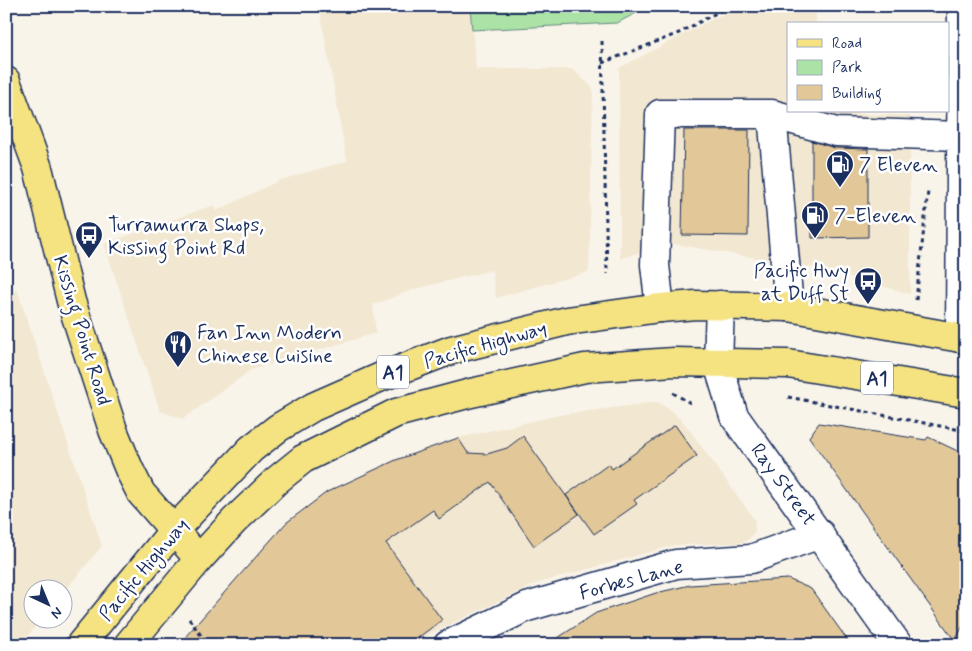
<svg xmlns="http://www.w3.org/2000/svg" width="972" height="651" font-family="Mynerve,sans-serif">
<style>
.built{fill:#f2e7d1}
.green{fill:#abe2a5;stroke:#638882}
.building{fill:#e2c898;stroke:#1b2f5e}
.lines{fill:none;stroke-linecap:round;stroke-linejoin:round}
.minor-casing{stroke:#1b2f5e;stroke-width:31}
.major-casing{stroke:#1b2f5e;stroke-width:31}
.highway-casing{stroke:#1b2f5e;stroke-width:31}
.path{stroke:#1b2f5e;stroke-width:3;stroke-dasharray:4 4;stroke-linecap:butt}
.minor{stroke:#fff;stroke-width:28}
.major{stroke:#f5e382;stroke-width:28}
.highway{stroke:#f5e382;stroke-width:28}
.labels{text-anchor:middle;stroke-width:5;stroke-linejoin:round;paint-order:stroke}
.shield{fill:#fff;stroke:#5f6d8e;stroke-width:1}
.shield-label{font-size:19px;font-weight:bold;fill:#1b2f5e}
.poi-label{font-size:20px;fill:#1b2f5e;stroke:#fff;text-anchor:start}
.street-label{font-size:20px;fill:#1b2f5e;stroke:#fff}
</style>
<rect width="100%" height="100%" fill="#f9f4ea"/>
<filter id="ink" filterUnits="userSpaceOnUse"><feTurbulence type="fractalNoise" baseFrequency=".02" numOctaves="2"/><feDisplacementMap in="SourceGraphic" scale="10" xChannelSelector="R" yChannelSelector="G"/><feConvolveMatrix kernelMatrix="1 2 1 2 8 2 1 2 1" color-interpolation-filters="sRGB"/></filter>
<g filter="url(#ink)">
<path class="built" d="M319 6H470L476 69H572L593 88 589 272 496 298 492 270 415 289 373 305 376 333 251 370 183 419 160 411 104 244 214 205 216 211 280 180 347 161Z
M738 6H816V24H788V111H841L842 113 910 116V294L820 269 668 243 620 259 619 68Z
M17 289 102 546 63 593 62 588H32V618L42 619 20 645H6V298Z
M657 402 672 411 686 425 755 520V531L749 539 741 543 675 545 538 583 406 645H179L275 535 307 509 343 485 396 459 458 438 559 415Z"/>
<path class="green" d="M470 6H650L617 23 472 30Z"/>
<path class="building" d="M684 130H749L748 236 682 235Z
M812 141 835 148 868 149V237L812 238Z
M819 423 926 440 928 437 966 455V620L955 641 809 437Z
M675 425 697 456 634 500 637 504 594 534 566 495 609 464 612 469Z
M523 436 579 514 534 546 490 482 439 519 433 510 386 543 442 620 408 645H178L286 523 327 492 396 460 458 438 468 453 487 454 507 448Z
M788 579 811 589 851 645H547L596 613 656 593 690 585Z"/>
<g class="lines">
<g class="minor-casing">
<path id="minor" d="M772 114 789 307
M720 305 718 364 734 416 898 645
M660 308 655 265 660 114H772L836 132 961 136
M960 338 962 6
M448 645 527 607 676 564 751 559 820 534"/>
</g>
<g class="major-casing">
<path id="major" d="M6 81 38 168 71 301 113 430 129 469 141 493 199 559"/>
</g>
<g class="highway-casing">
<path id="highway" d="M80 645 173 531 251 449 278 428 313 407 381 377 451 350 567 321 660 308 696 305 789 307 966 339
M128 645 199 559 234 521 277 480 303 459 396 413 471 393 585 368 674 362 788 364 966 393"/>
</g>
<path class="path" d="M602 41 607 274
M602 63 679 33 729 6
M916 300 928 191
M673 393 692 404
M788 397 966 431
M189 619 208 645"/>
<use href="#minor" class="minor"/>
<use href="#major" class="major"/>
<use href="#highway" class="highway"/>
</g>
</g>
<defs>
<g id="fuel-pin" transform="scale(1.4375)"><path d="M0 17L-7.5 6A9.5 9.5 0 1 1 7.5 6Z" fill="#1b2f5e" stroke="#fff"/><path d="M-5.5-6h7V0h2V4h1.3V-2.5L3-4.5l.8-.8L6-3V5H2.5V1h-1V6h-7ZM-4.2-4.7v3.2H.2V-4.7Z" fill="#fff"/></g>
<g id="bus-pin" transform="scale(1.4375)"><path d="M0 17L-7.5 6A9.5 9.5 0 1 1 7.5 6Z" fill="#1b2f5e" stroke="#fff"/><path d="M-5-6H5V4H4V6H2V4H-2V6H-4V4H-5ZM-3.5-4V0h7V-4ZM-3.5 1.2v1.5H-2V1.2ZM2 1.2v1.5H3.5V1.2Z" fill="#fff"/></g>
<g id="restaurant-pin" transform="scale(1.4375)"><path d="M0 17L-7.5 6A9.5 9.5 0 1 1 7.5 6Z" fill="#1b2f5e" stroke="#fff"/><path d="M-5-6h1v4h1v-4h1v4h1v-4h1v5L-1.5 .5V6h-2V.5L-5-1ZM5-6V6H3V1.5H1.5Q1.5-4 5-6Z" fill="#fff"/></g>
</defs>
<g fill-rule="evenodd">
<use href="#fuel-pin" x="840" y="164"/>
<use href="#fuel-pin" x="815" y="215"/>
<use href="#bus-pin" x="89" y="235"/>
<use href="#bus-pin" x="868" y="281"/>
<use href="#restaurant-pin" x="178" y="344"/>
</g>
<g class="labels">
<g class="shield">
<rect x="377" y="355.5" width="32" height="33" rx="4"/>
<rect x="861" y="361.5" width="32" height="33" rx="4"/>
</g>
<g class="shield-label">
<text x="393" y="379">A1</text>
<text x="877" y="385">A1</text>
</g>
<g class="poi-label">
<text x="859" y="171">7 Eleven</text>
<text x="834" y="222">7-Eleven</text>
<text x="108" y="231">Turramurra Shops,<tspan x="108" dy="23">Kissing Point Rd</tspan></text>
<text x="849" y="277" text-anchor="end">Pacific Hwy<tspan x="849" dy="23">at Duff St</tspan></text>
<text x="197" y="339">Fan Inn Modern<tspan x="197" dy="23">Chinese Cuisine</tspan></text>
</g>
<g class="street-label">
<text transform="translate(83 330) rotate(73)" y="7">Kissing Point Road</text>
<text transform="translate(485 344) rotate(-16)" y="7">Pacific Highway</text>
<text transform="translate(784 484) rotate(54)" y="7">Ray Street</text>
<text transform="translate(143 569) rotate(-50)" y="7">Pacific Highway</text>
<text transform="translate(631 579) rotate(-15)" y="7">Forbes Lane</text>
</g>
</g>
<rect width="972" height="651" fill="none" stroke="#fff" stroke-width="25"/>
<rect x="12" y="12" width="947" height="626" fill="none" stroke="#1b2f5e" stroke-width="2" filter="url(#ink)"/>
<rect x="787" y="22" width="162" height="90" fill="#ffffff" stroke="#a4acbf"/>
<rect x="797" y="39" width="25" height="8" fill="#f5e382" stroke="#a4acbf"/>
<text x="832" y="48" font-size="15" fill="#1b2f5e">Road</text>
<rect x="797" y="60" width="25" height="15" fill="#abe2a5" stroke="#a4acbf"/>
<text x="832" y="72" font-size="15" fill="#1b2f5e">Park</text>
<rect x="797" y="85" width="25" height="15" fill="#e2c898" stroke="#a4acbf"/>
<text x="832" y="98" font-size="15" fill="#1b2f5e">Building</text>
<g transform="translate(48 604) rotate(136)"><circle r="24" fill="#ffffff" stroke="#a4acbf"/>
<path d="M0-4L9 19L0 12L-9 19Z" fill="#1b2f5e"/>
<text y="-8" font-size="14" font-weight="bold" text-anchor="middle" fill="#1b2f5e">N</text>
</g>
</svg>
